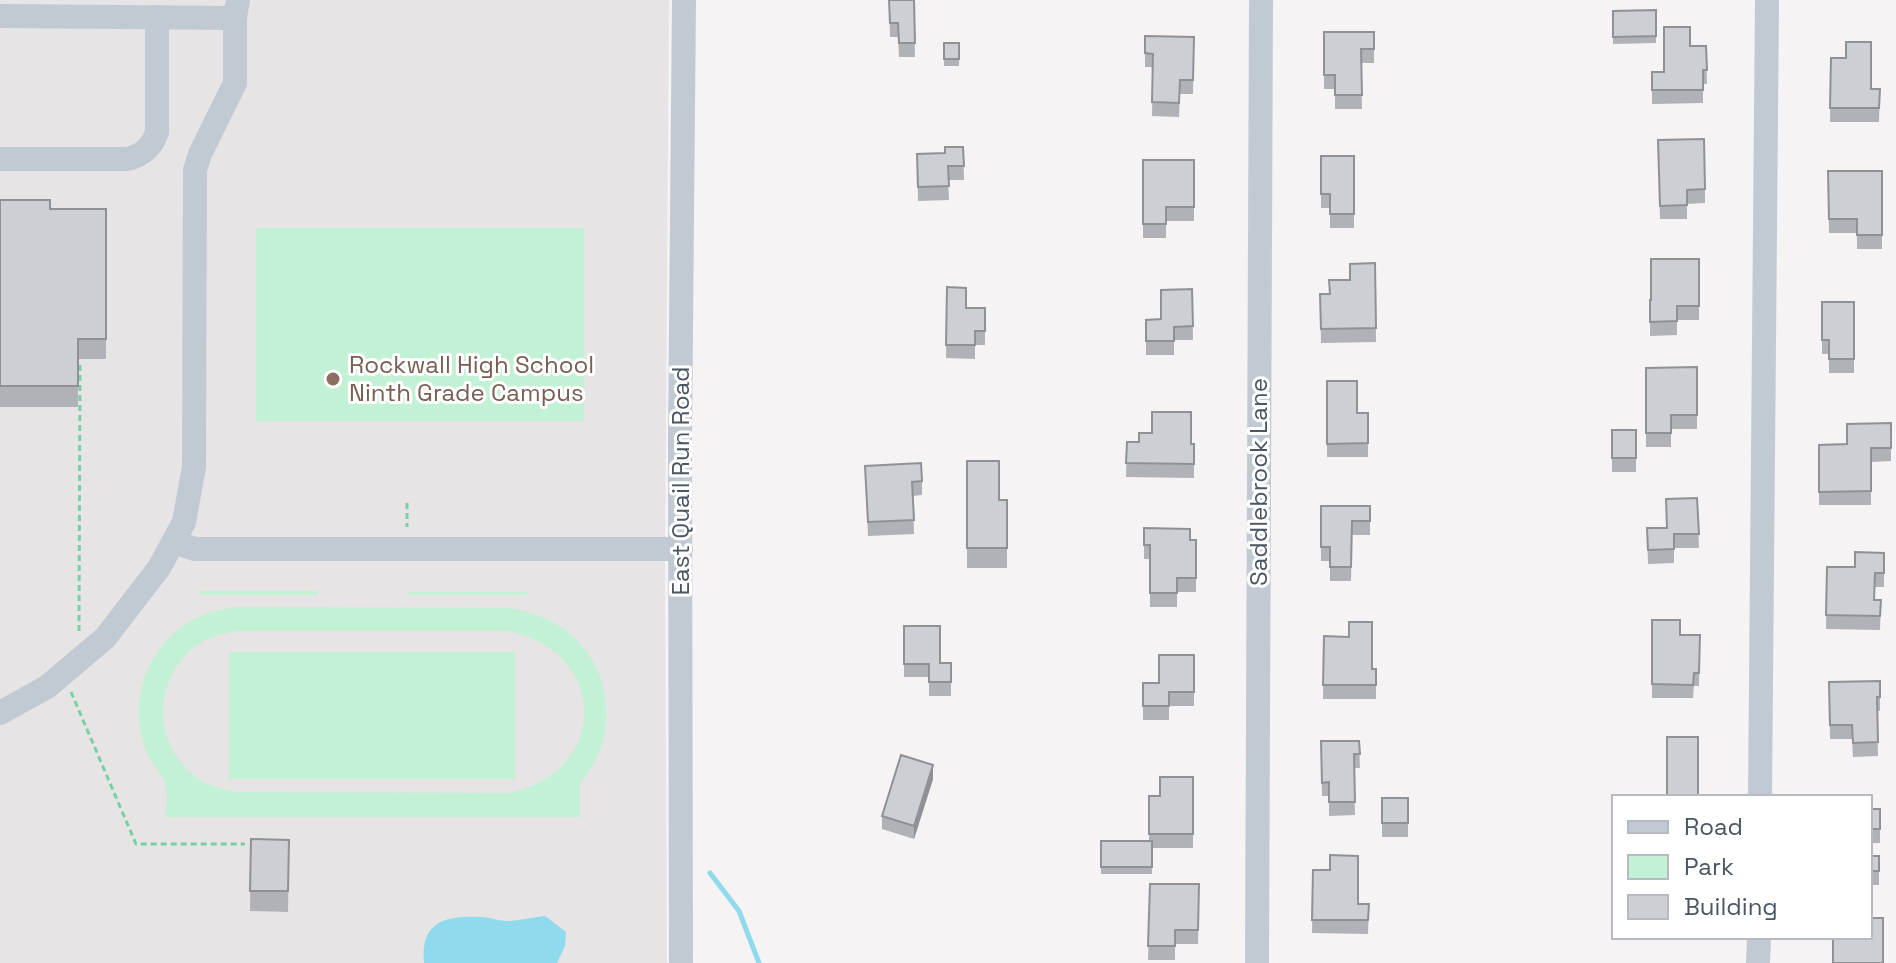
<svg xmlns="http://www.w3.org/2000/svg" width="1896" height="963" font-family="'Space Grotesk',sans-serif">
<style>
.education{fill:#e6e4e5}
.green{fill:#c3f1d5;fill-rule:evenodd}
.water{fill:#90daee}
.lines{fill:none;stroke-linecap:round;stroke-linejoin:round}
.stream{stroke:#90daee;stroke-width:5}
.path{stroke:#7ad0a6;stroke-width:3;stroke-dasharray:6 4;stroke-linecap:butt}
.minor{stroke:#c1cad2;stroke-width:24}
.wall{fill:#b0b2b7}
.shaded-wall{fill:#909195}
.building{fill:#cdcfd5;stroke:#909195;stroke-width:2}
.education-dot{fill:#8d6e63;stroke:#fff;stroke-width:3}
.labels{text-anchor:middle;stroke-width:6;stroke-linejoin:round;paint-order:stroke}
.education-label{font-size:24px;fill:#785e54;stroke:#fff;text-anchor:start}
.street-label{font-size:24px;fill:#4a5661;stroke:#fff}
</style>
<rect width="100%" height="100%" fill="#f5f3f3"/>
<path class="education" d="M0 0H669L665 564 667 963H0Z"/>
<path class="green" d="M256 228H584V421H256Z
M200 591H318V595H200Z
M408 592H527V595H408Z
M236 607 510 608C526 611 541 615 556 624 613 657 623 735 580 783V817H166C166 806 169 789 164 780 156 766 147 758 143 742 130 697 148 647 189 622 203 613 219 610 236 607ZM236 631H509C609 652 610 772 509 793L235 792C223 789 211 787 200 780 151 748 151 675 200 643 211 636 223 634 236 631Z
M229 652H515V779H229Z"/>
<path class="water" d="M545 916 566 932 565 946 557 963H424C420 921 446 915 481 917 490 917 498 921 507 921 519 921 533 917 545 916Z"/>
<g class="lines">
<path class="stream" d="M710 873 739 911 759 963"/>
<path class="path" d="M407 503V527
M79 631 80 364
M71 692 136 844H245"/>
<path class="minor" d="M0 16 235 18
M0 159H128C143 155 152 147 157 132V17
M173 542 195 549H681
M0 713 47 687 105 638 159 568 184 522 194 467 195 170 200 154 235 83V18L238 0
M1760 797 1767 0
M681 963 680 439 684 0
M1257 963 1261 0
M1758 963 1759 937"/>
</g>
<path class="wall" d="M889 0H914L915 57H899L898 37H890Z
M1656 10V43L1613 44V11Z
M1324 32H1374V63H1361L1362 109H1335V89H1324Z
M1145 36 1194 37 1193 94H1180L1179 117 1152 116 1153 67H1145Z
M944 43H959V66H944Z
M1690 46H1706L1707 84H1703V103L1652 104V72H1664Z
M1831 58 1871 89H1880L1879 122H1830Z
M1658 140 1705 189V203L1687 204V219H1660Z
M963 147 964 180H948L949 200 918 201 917 154 945 153Z
M1321 156H1354V228H1330V208H1321Z
M1143 160H1194V221H1166V238H1143Z
M1828 171H1882V249H1857V233H1829Z
M0 200 50 209H106V359H78V407H0Z
M1699 259V320H1677V335L1650 336V300Z
M1375 263 1376 342 1321 343 1320 294H1330Z
M947 287 966 308H985V345H975V359L946 358Z
M1192 289 1193 340H1174V355H1146V320L1161 319Z
M1822 302H1854V373H1829V354H1822Z
M1697 367V429H1671V447H1646V368Z
M1327 381 1357 413H1368V457H1327Z
M1891 423V461L1871 462V505H1819V445L1847 444Z
M1612 430H1636V472H1612Z
M1127 442 1194 444V478L1126 477Z
M967 461 999 500H1007V568H967Z
M865 466 922 481V495L913 496 914 534 868 536Z
M1697 498 1699 548H1674V563L1648 564 1647 528H1667Z
M1321 506H1370V535H1352L1351 581H1330V561H1321Z
M1144 528 1190 540H1196V592H1177V607H1150V559H1144Z
M1884 553V587H1875V600H1881L1880 630 1826 629 1827 567H1855Z
M1652 620 1680 635H1700L1699 686H1694L1693 698H1652Z
M904 626 940 663H951V696H929V677H904Z
M1324 636 1372 669H1376V699H1323Z
M1194 655V706H1169V720H1143V683H1159Z
M1880 681V711H1877L1878 756 1853 757 1852 739H1830L1829 682Z
M1667 737H1698V797H1667Z
M1321 741H1359L1360 768H1354L1355 815 1329 816V796H1322Z
M1193 777V848H1152V874H1101V841H1149V796H1160Z
M933 779 914 839 882 829V816Z
M1382 798H1408V837H1382Z
M1870 809H1880V843H1872V856H1879V885H1870Z
M251 839 289 840 288 912 250 911Z
M1313 870 1358 904H1369L1368 934 1312 933Z
M1150 884H1199L1198 944H1175V960H1148Z"/>
<path class="shaded-wall" d="M933 765V779L914 839V826Z"/>
<path class="building" d="M889 0H914L915 43H899L898 23H890Z
M1656 10V36L1613 37V11Z
M1664 27H1690V46H1706L1707 70H1703V90H1652V72H1664Z
M1324 32H1374V49H1361L1362 95H1335V75H1324Z
M1145 36 1194 37 1193 80H1180L1179 103 1152 102 1153 54 1145 53Z
M1846 42H1871V89H1880L1879 108H1830L1831 58H1846Z
M944 43H959V59H944Z
M1704 139 1705 189 1687 190V205L1660 206 1658 140Z
M945 147H963L964 166H948L949 186 918 187 917 154 945 153Z
M1321 156H1354V214H1330V194H1321Z
M1143 160H1194V207H1166V224H1143Z
M1828 171H1882V235H1857V219H1829Z
M0 200H50V209H106V339H78V386H0Z
M1651 259H1699V306H1677V321L1650 322V300H1651Z
M1375 263 1376 328 1321 329 1320 294H1330L1329 280H1350V264Z
M947 287 966 288V308H985V331H975V345H946Z
M1192 289 1193 326 1174 327V341H1146V320L1161 319V290Z
M1822 302H1854V359H1829V340H1822Z
M1697 367V415H1671V433H1646V368Z
M1327 381H1357V413H1368V443L1327 444Z
M1152 412H1191V444H1194V464L1126 463 1127 442H1139V433H1152Z
M1891 423V448H1871V491L1819 492V445L1847 444V424Z
M1612 430H1636V458H1612Z
M967 461H999V500H1007V548H967Z
M921 463 922 481 912 482 914 520 868 522 865 466Z
M1697 498 1699 534H1674V549L1648 550 1647 528H1667L1666 499Z
M1321 506H1370V521H1352L1351 567H1330V547H1321Z
M1144 528 1190 529V540H1196V578H1177V593H1150V545H1144Z
M1855 552 1884 553V573H1875L1874 600H1881L1880 616 1826 615 1827 567H1855Z
M1652 620H1680V635H1700L1699 673H1694L1693 685 1652 684Z
M1349 622H1372V669H1376V685H1323L1324 636 1349 637Z
M904 626H940V663H951V682H929V664H904Z
M1159 655H1194V692H1169V706H1143V683H1159Z
M1880 681V697H1877L1878 742 1853 743 1852 725H1830L1829 682Z
M1667 737H1698V796H1667Z
M1321 741H1359L1360 754H1354L1355 802H1329V782L1322 783Z
M901 755 933 765 914 826 882 816Z
M1160 777H1193V834H1149V796H1160Z
M1382 798H1408V823H1382Z
M1870 809H1880V829H1872V856H1879V871H1870Z
M251 839 289 840 288 891H250Z
M1101 841H1152V867H1101Z
M1330 855 1358 856V904H1369L1368 920H1312L1313 870H1330Z
M1150 884H1199L1198 930H1175V946H1148Z
M1870 918H1883V963H1833V937H1870Z"/>
<circle class="education-dot" cx="333" cy="379" r="8"/>
<g class="labels">
<g class="education-label">
<text x="349" y="373">Rockwall High School<tspan x="349" dy="28">Ninth Grade Campus</tspan></text>
</g>
<g class="street-label">
<text transform="translate(681 481) rotate(-90)" y="8">East Quail Run Road</text>
<text transform="translate(1259 482) rotate(-90)" y="8">Saddlebrook Lane</text>
</g>
</g>
<rect x="1612" y="795" width="260" height="144" fill="#ffffff" stroke="#b7bbc0" stroke-width="2"/>
<rect x="1628" y="821" width="40" height="12" fill="#c1cad2" stroke="#b7bbc0" stroke-width="2"/>
<text x="1684" y="835" font-size="24" fill="#4a5661">Road</text>
<rect x="1628" y="855" width="40" height="24" fill="#c3f1d5" stroke="#b7bbc0" stroke-width="2"/>
<text x="1684" y="875" font-size="24" fill="#4a5661">Park</text>
<rect x="1628" y="895" width="40" height="24" fill="#cdcfd5" stroke="#b7bbc0" stroke-width="2"/>
<text x="1684" y="915" font-size="24" fill="#4a5661">Building</text>
</svg>
